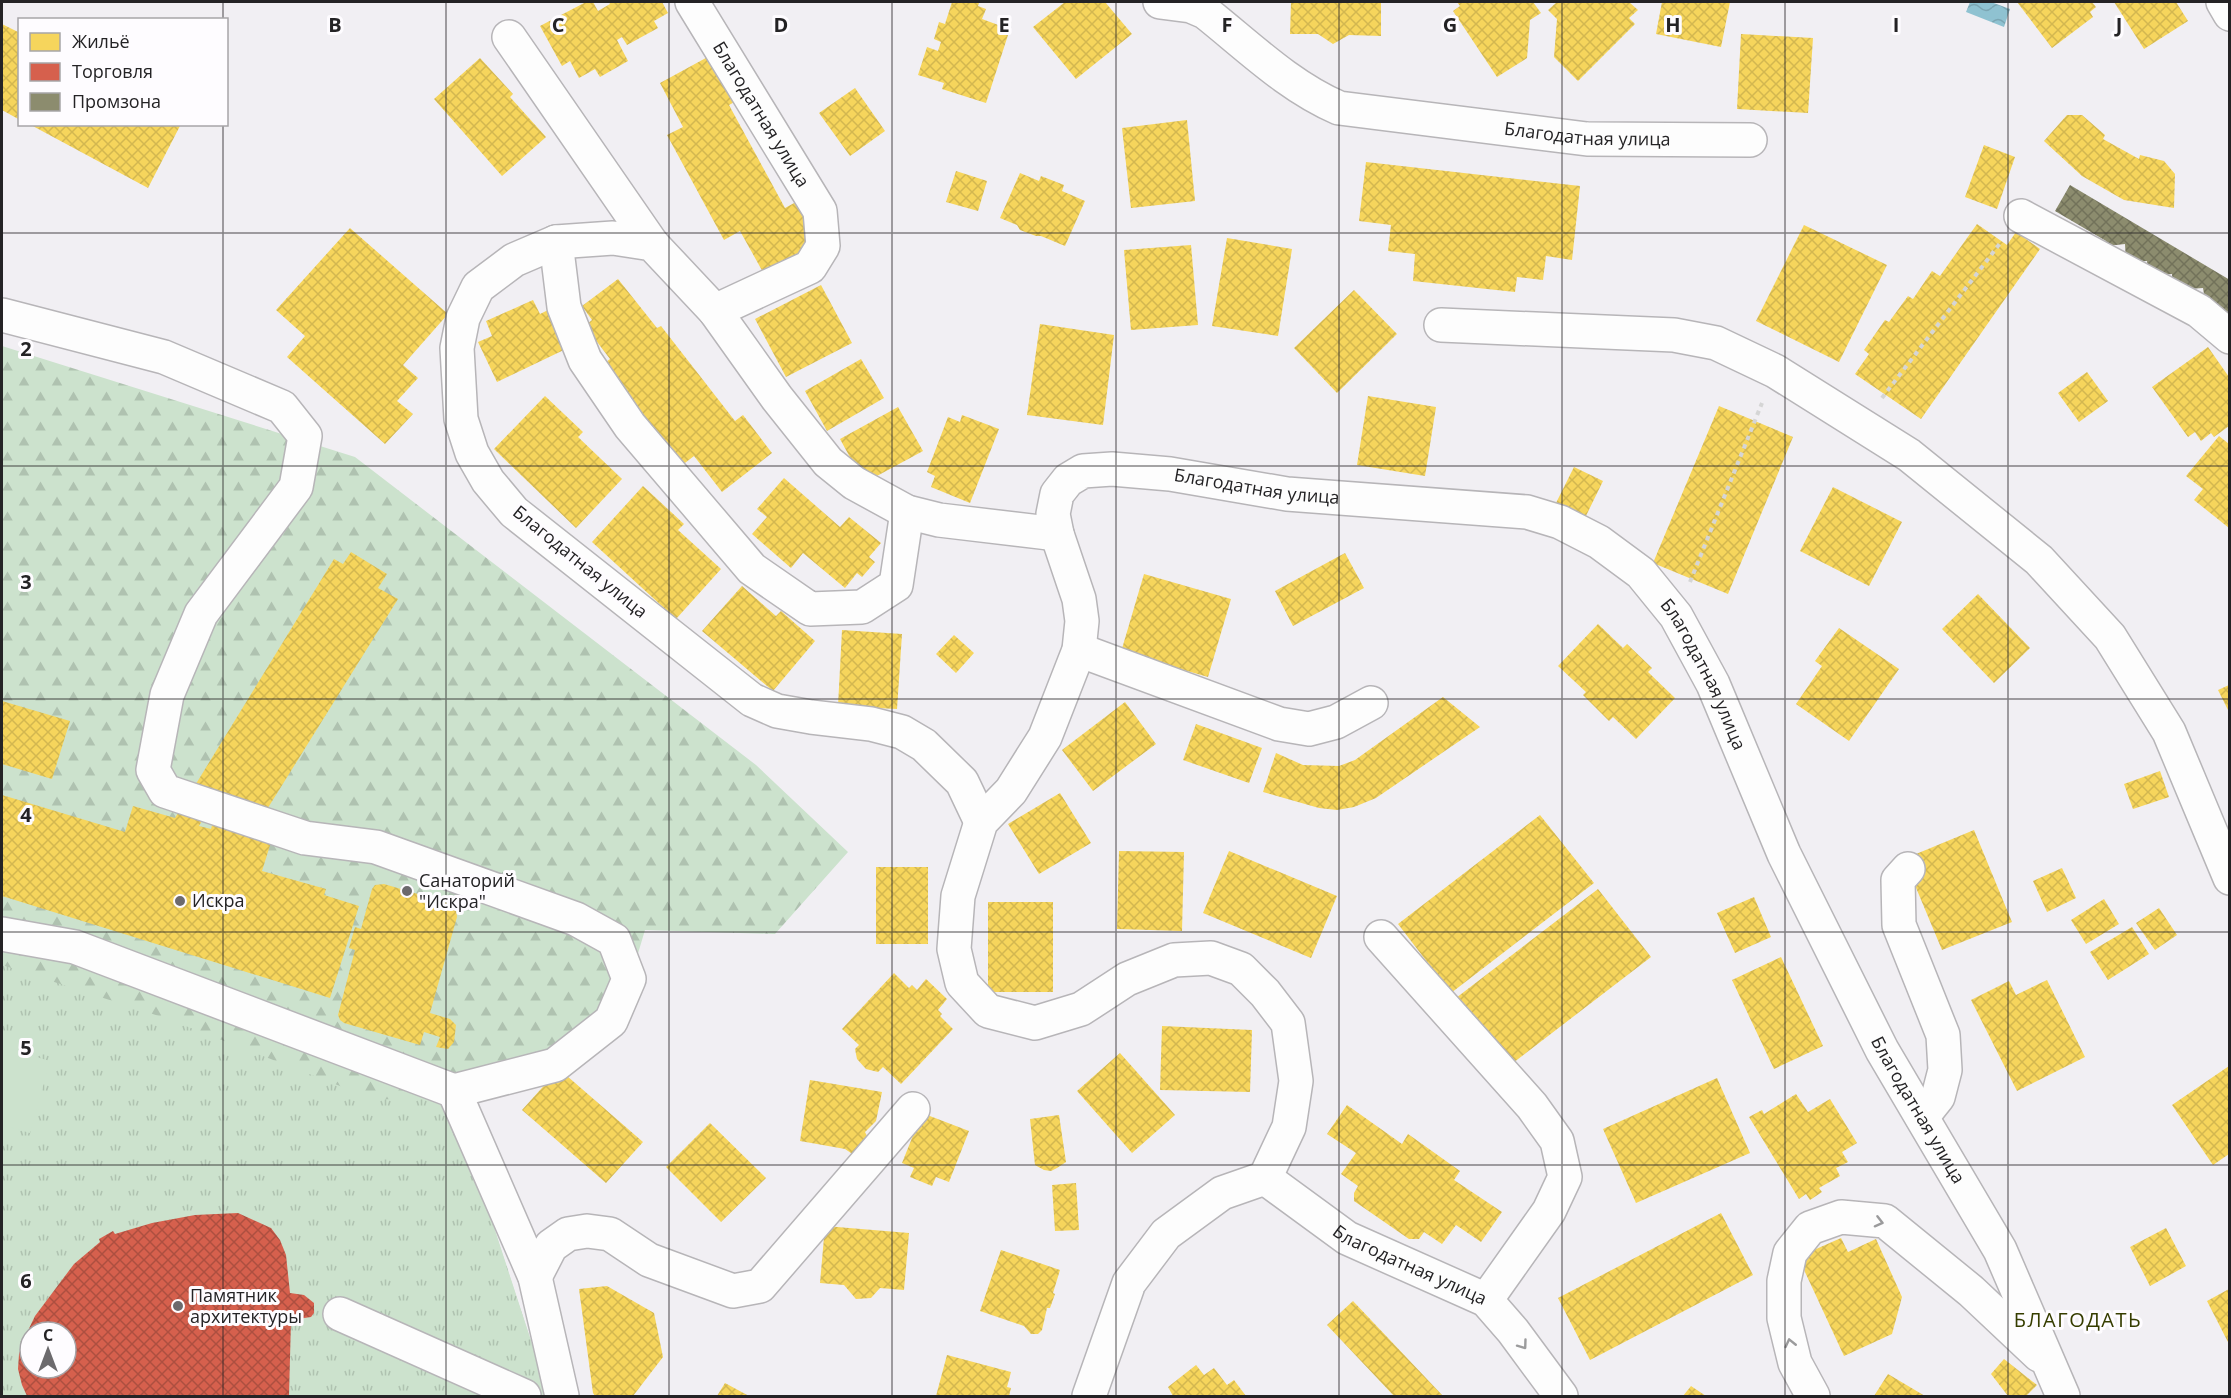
<svg xmlns="http://www.w3.org/2000/svg" width="2231" height="1398" font-family="'Open Sans',sans-serif">
<style>
.forest{fill:url(#forest-firs);fill-rule:evenodd}
.park{fill:url(#park-tufts);fill-rule:evenodd}
.pitch{fill:#cce2cd}
.water{fill:url(#water-waves)}
.homes{fill:url(#homes-cross-hatch)}
.shops{fill:url(#shops-cross-hatch);fill-rule:evenodd}
.industry{fill:url(#industry-cross-hatch)}
.lines{fill:none;stroke-linecap:round;stroke-linejoin:round}
.minor-casing{stroke:#b7b5b8;stroke-width:36}
.path{stroke:#d5d5d5;stroke-width:4;stroke-dasharray:4.5 4.5;stroke-linecap:butt}
.minor{stroke:#fdfdfd;stroke-width:33}
.oneway{stroke:#9b9b9c}
.grid{fill:none;stroke:#242325;stroke-width:1.5;stroke-opacity:0.55}
.poi-dot{fill:#6c6a6d;stroke:#fefcff;stroke-width:2}
.labels{text-anchor:middle;stroke-width:6;stroke-linejoin:round;paint-order:stroke}
.street-label{font-size:18px;fill:#242325;stroke:#fefcff}
.poi-label{font-size:18px;fill:#242325;stroke:#fefcff;text-anchor:start}
.neighbourhood-label{font-size:20px;letter-spacing:1.5px;fill:#363d00;stroke:#fefcff}
.grid-label{font-size:20px;text-anchor:middle;font-weight:bold;fill:#242325;stroke:#fefcff;stroke-width:6;stroke-linejoin:round;paint-order:stroke}
</style>
<defs>
<pattern id="forest-firs" width="22" height="20" patternUnits="userSpaceOnUse" patternTransform="scale(1.5)"><rect width="22" height="20" fill="#cce2cd"/><path d="M5 1l3.5 6h-7zM16 11l3.5 6h-7z" fill="#afc2b0"/></pattern>
<pattern id="park-tufts" width="24" height="20" patternUnits="userSpaceOnUse" patternTransform="scale(1.5)"><rect width="24" height="20" fill="#cce2cd"/><path d="M3 7l-1-3M5 7V3M7 7l1-3M15 17l-1-3M17 17v-4M19 17l1-3" fill="none" stroke="#afc2b0"/></pattern>
<pattern id="water-waves" width="16" height="10" patternUnits="userSpaceOnUse" patternTransform="scale(1.5)"><rect width="16" height="10" fill="#8fc2d1"/><path d="M0 5q4-4 8 0t8 0" fill="none" stroke="#7ba6b3"/></pattern>
<pattern id="homes-cross-hatch" width="8" height="8" patternUnits="userSpaceOnUse" patternTransform="scale(1.5)"><rect width="8" height="8" fill="#f6d55c"/><path d="M0 0l8 8M0 8l8-8" fill="none" stroke="#d3b750"/></pattern>
<pattern id="shops-cross-hatch" width="8" height="8" patternUnits="userSpaceOnUse" patternTransform="scale(1.5)"><rect width="8" height="8" fill="#d6604d"/><path d="M0 0l8 8M0 8l8-8" fill="none" stroke="#ad4f40"/></pattern>
<pattern id="industry-cross-hatch" width="8" height="8" patternUnits="userSpaceOnUse" patternTransform="scale(1.5)"><rect width="8" height="8" fill="#8c8c6e"/><path d="M0 0l8 8M0 8l8-8" fill="none" stroke="#72725a"/></pattern>
</defs>
<rect width="100%" height="100%" fill="#f1eff3"/>
<path class="forest" d="M2 346 355 457 756 765 848 852 775 934 645 930 617 1024 452 1100 549 1396H2ZM30 1332H66V1368H30Z"/>
<path class="park" d="M2 965 165 1018 376 1100 451 1095 549 1396H2ZM30 1332H66V1368H30Z"/>
<path class="pitch" d="M2 1047 50 1061 30 1133 2 1125Z"/>
<path class="water" d="M1970 2H1991L2010 9 2004 27 1966 12Z"/>
<path class="homes" d="M586 2H593L598 11 610 4 609 2H662L668 13 654 21 658 28 627 45 622 37 617 40 628 61 600 77 595 69 579 78 570 61 562 66 540 26Z
M952 2 979 3 978 6 986 9 982 19 1001 26 1000 29 1009 32 986 103 942 89 944 83 918 75 927 47 938 51 941 42 934 39 939 22 945 24Z
M1065 2H1105L1132 34 1076 79 1033 27Z
M1291 2H1381V36L1349 35 1333 44 1318 34H1290Z
M1457 2H1533L1541 13 1530 20 1527 58 1497 77 1453 11 1460 6Z
M1557 2H1629L1638 10 1629 18 1635 24 1578 81 1554 57 1557 19 1548 10Z
M1662 2H1730L1721 47 1656 34Z
M2017 2H2092L2096 7 2090 12 2093 17 2052 48Z
M2114 2H2176L2188 21 2144 49Z
M2 24 20 33V120L2 110Z
M1741 34 1813 38 1808 113 1737 109Z
M715 53 740 99 729 105 785 208 796 202 819 244 764 274 740 231 724 240 667 135 683 127 660 83Z
M480 58 513 94 510 97 546 137 502 176 434 99Z
M855 88 885 131 850 156 819 113Z
M2067 115H2082L2105 135 2103 139 2139 159 2140 155 2164 161 2175 174 2174 208 2124 200 2082 176 2044 141Z
M1187 120 1195 201 1131 208 1122 128Z
M29 124H181L148 188Z
M1984 145 2015 157 1997 209 1965 197Z
M1366 162 1580 186 1572 260 1546 256 1543 280 1517 277 1515 292 1413 281 1415 254 1388 251 1391 225 1359 221Z
M956 171 987 181 978 211 946 202Z
M1020 173 1039 181 1041 176 1064 185 1062 191 1085 201 1065 246 1041 236H1036L1020 230 1017 225 1000 218Z
M1977 224 2007 245 2016 232 2040 249 1921 419 1855 374 1869 354 1864 350 1885 320 1889 322 1908 296 1913 299 1932 271 1940 276Z
M1804 225 1887 265 1839 362 1756 321Z
M350 228 448 314 403 365 418 378 397 401 413 414 385 444 287 357 305 336 276 310Z
M1227 238 1292 249 1278 336 1212 326Z
M1191 245 1198 325 1131 330 1124 250Z
M618 279 657 328 661 326 735 421 743 415 772 453 722 492 694 456 681 466 602 365 610 359 585 326 592 320 582 306Z
M821 285 852 343 786 377 755 319Z
M1354 290 1397 334 1337 393 1294 348Z
M533 300 540 314 550 309 568 348 497 382 478 342 492 336 486 321Z
M1040 324 1114 335 1103 425 1027 415Z
M2208 347 2229 377V426L2214 437 2211 433 2201 441 2195 432 2188 437 2152 387Z
M861 359 884 398 827 431 805 391Z
M2087 372 2108 401 2079 422 2058 393Z
M545 396 583 432 578 437 622 479 576 528 494 449Z
M1368 396 1436 407 1425 476 1357 465Z
M1719 406 1793 437 1728 594 1653 563Z
M898 407 923 451 864 483 840 439Z
M962 415 999 429 970 503 931 487 935 476 927 472 948 417 960 422Z
M2219 436 2229 444V528L2194 500 2203 489 2186 476Z
M1574 467 1603 481 1584 520 1555 505Z
M784 478 840 527 849 517 881 543 869 557 875 562 862 577 857 573 845 588 803 553 791 568 752 534 767 517 757 509Z
M643 486 684 524 678 530 721 569 676 619 592 542Z
M1833 487 1902 522 1869 586 1800 551Z
M351 552 387 574 378 588 398 599 261 819 218 793 199 826 211 829 213 822 272 839 262 871 326 889 324 895 359 906 330 998 2 896V795L125 832 133 806 175 818 334 559 343 564Z
M1345 553 1364 588 1293 626 1275 591Z
M1144 574 1231 599 1208 677 1121 652Z
M742 586 776 616 781 611 815 641 773 691 702 631Z
M1978 594 2030 648 1994 683 1942 629Z
M1598 624 1623 648 1627 644 1652 668 1648 672 1675 698 1636 739 1613 717 1609 721 1583 695 1586 692 1558 666Z
M1839 628 1899 669 1849 741 1796 704 1822 666 1815 661Z
M842 630 902 634 897 709 838 706Z
M954 635 974 653 956 673 936 654Z
M2229 685V712L2218 690Z
M1443 697 1480 727 1376 798 1354 807 1337 810 1319 808 1263 792 1276 753 1303 765 1339 766 1355 760Z
M2 701 70 721 52 779 2 764Z
M1125 702 1156 744 1093 791 1062 750Z
M1196 724 1262 748 1249 783 1183 760Z
M2160 771 2169 797 2133 809 2124 784Z
M1060 793 1091 843 1039 874 1008 824Z
M1540 815 1594 883 1451 993 1398 924Z
M1974 830 2012 922 1942 950 1904 859Z
M1119 851 1184 852 1182 931 1117 929Z
M1229 851 1337 896 1311 958 1203 913Z
M876 867H928V944H876Z
M2062 868 2076 898 2047 912 2033 881Z
M384 884 448 903 456 909 457 917 430 1013 450 1019 456 1025 454 1042 448 1049 436 1047 440 1037 424 1032 420 1045 344 1023 340 1020 338 1015 355 950 349 948 355 927 361 929 372 889 375 885Z
M1598 889 1651 957 1509 1066 1456 998Z
M1754 897 1771 937 1735 953 1717 913Z
M2104 899 2119 924 2086 944 2071 920Z
M988 902H1053V992H988Z
M2159 908 2177 935 2155 950 2136 923Z
M2132 927 2149 954 2108 980 2090 952Z
M1781 957 1823 1046 1774 1069 1732 980Z
M894 973 909 988 912 985 917 990 926 979 947 999 938 1010 942 1014 940 1016 953 1029 901 1084 883 1067 878 1072 866 1069 857 1059 855 1049 859 1045 842 1029Z
M2047 980 2085 1057 2017 1091 1971 1000 2009 981 2016 995Z
M1162 1026 1252 1030 1250 1092 1160 1090Z
M1120 1053 1175 1115 1132 1153 1077 1091Z
M2229 1066V1154L2213 1165 2172 1105Z
M559 1069 643 1142 606 1183 522 1110Z
M1717 1078 1750 1153 1636 1203 1603 1129Z
M810 1080 882 1092 876 1121 865 1132 869 1140 854 1155 845 1149 800 1141Z
M1796 1094 1808 1112 1830 1099 1857 1143 1842 1152 1848 1162 1836 1168 1840 1176 1819 1188 1822 1192 1810 1200 1806 1194 1799 1199 1749 1117 1762 1110 1764 1114Z
M1347 1105 1402 1144 1408 1134 1460 1171 1454 1180 1502 1212 1481 1242 1456 1225 1442 1244 1424 1232 1419 1239H1409L1354 1201V1193L1358 1186 1341 1174 1356 1153 1327 1134Z
M922 1113 969 1131 949 1182 936 1177 932 1186 910 1177 914 1168 902 1163Z
M1059 1115 1066 1162 1057 1168 1051 1171 1044 1170 1035 1165 1030 1119Z
M710 1123 766 1178 721 1222 666 1167Z
M1076 1183 1079 1230 1055 1231 1052 1185Z
M1721 1213 1753 1275 1590 1360 1558 1298Z
M825 1226 909 1233 904 1290 880 1288 871 1298 856 1299 844 1285 820 1283Z
M2166 1228 2186 1266 2150 1286 2130 1247Z
M1841 1238 1848 1252 1876 1239 1902 1297 1892 1334 1844 1356 1798 1257Z
M1001 1250 1060 1270 1053 1293 1055 1294 1050 1308H1047L1042 1330 1038 1334H1031L1024 1326 980 1311Z
M607 1286 654 1313 663 1357 633 1396H595L593 1393 579 1289Z
M2229 1289V1344L2207 1301Z
M1353 1301 1443 1396H1394L1327 1325Z
M947 1355 1011 1372 1007 1387 1011 1388 1009 1396H936Z
M2004 1359 2037 1385 2026 1396H2008L1991 1374Z
M1196 1365 1204 1375 1214 1368 1227 1385 1234 1380 1246 1396H1173L1168 1387Z
M1888 1374 1925 1396H1874Z
M725 1383 749 1396H717Z
M1691 1386 1706 1396H1683Z"/>
<path class="shops" d="M238 1213 271 1228 280 1240 286 1255 290 1293 304 1295 314 1303V1313L311 1317 291 1320 289 1396H27L22 1385 18 1369 19 1354 24 1339 35 1316 74 1264 100 1242 99 1239 113 1231 115 1234 152 1223 195 1215ZM30 1332H66V1368H30Z"/>
<path class="industry" d="M2070 185 2230 280V314L2205 300 2203 288 2173 290 2172 274 2149 276 2147 261 2126 262 2125 244 2107 246 2106 241 2055 211Z"/>
<g class="lines">
<g class="minor-casing">
<g id="minor">
<path id="s1" d="M692 2 820 211 823 246 810 267 715 311"/>
<path id="s2" d="M1160 2 1191 6 1205 12C1248 46 1288 86 1339 108L1587 139 1750 140"/>
<path d="M2223 2 2230 14"/>
<path d="M509 37 652 244"/>
<path d="M2021 216 2199 311 2230 337"/>
<path d="M556 242 564 307 585 360 630 426 752 569 810 609 862 607 896 585 907 512"/>
<path d="M2 315 164 357 282 407 305 436 296 487 201 614 167 695 153 770 165 791 305 838 376 847 576 919 614 940 629 979 611 1021 555 1065 454 1091 535 1277 562 1396"/>
<path d="M1441 325 1674 335 1716 343 1775 371 1909 455 2039 560 2110 637 2169 732 2230 878"/>
<path d="M1079 650 1279 724 1309 729 1336 722 1371 703"/>
<path d="M981 822 962 782 924 745 902 732 871 724 811 717 777 711 752 700 514 512 488 481 472 453 461 419 457 348 463 318 478 287 514 260 556 242 613 238 652 244 715 311 777 398 828 462 854 483 907 512 939 520 1057 534"/>
<path d="M1908 869 1898 880 1899 925 1943 1035 1945 1070 1938 1097 1922 1117"/>
<path d="M2 934 75 947 454 1091"/>
<path d="M1381 937 1532 1106 1557 1141 1565 1177 1549 1211 1486 1300"/>
<path id="s3" d="M1265 1178 1347 1238 1486 1300 1513 1331 1561 1396"/>
<path d="M535 1277 551 1246 568 1234 587 1231 610 1234 649 1260 733 1291 760 1286 913 1109"/>
<path d="M340 1314 524 1396"/>
<path id="s4" d="M1089 1396 1129 1283 1166 1234 1222 1193 1265 1178 1289 1127 1296 1081 1288 1023 1265 993 1241 969 1211 958 1174 960 1127 979 1081 1009 1035 1023 988 1011 962 983 954 949 958 896 981 822 1011 791 1045 737 1079 650 1082 621 1079 599 1057 534 1053 514 1057 494 1068 480 1083 471 1112 469 1170 474 1287 494 1527 512 1560 522 1599 542 1641 573 1676 616 1713 684 1784 854 1882 1050 2000 1250 2063 1396"/>
<path d="M1813 1396 1795 1363 1784 1318V1281L1790 1253 1810 1228 1841 1217 1885 1221 1971 1291 2039 1355"/>
</g>
</g>
<path class="path" d="M1882 398 2001 242
M1690 582 1762 403"/>
<use href="#minor" class="minor"/>
</g>
<defs><path id="oneway-chevron" d="M-2-3.5L2.5 0L-2 3.5" fill="none" stroke-width="1.6" stroke-linecap="round" stroke-linejoin="round" transform="scale(1.5)"/></defs>
<g class="oneway">
<use href="#oneway-chevron" transform="translate(1879 1222) rotate(14)"/>
<use href="#oneway-chevron" transform="translate(1790 1343) rotate(-103)"/>
<use href="#oneway-chevron" transform="translate(1523 1345) rotate(54)"/>
</g>
<path class="grid" d="M223 2V20M446 2V1396M669 2V1396M892 2V1396M1116 2V1396M1339 2V1396M1562 2V1396M1785 2V1396M2008 2V1396M223 124V1396M2 233H2230M2 466H2230M2 699H2230M2 932H2230M2 1165H2230"/>
<g class="poi-dot">
<circle cx="407" cy="891" r="6"/>
<circle cx="180" cy="901" r="6"/>
<circle cx="178" cy="1306" r="6"/>
</g>
<g class="labels">
<g class="street-label">
<text dy="6" stroke="none"><textPath href="#s1" startOffset="132">Благодатная улица</textPath></text>
<text dy="6" stroke="none"><textPath href="#s2" startOffset="462">Благодатная улица</textPath></text>
<text dy="6" stroke="none"><textPath href="#s4" startOffset="1576">Благодатная улица</textPath></text>
<text transform="translate(580 562) rotate(39)" y="6">Благодатная улица</text>
<text dy="6" stroke="none"><textPath href="#s4" startOffset="2098">Благодатная улица</textPath></text>
<text dy="6" stroke="none"><textPath href="#s4" startOffset="2584">Благодатная улица</textPath></text>
<text dy="6" stroke="none"><textPath href="#s3" startOffset="170">Благодатная улица</textPath></text>
</g>
<g class="poi-label">
<text x="419" y="887">Санаторий<tspan x="419" dy="21">"Искра"</tspan></text>
<text x="192" y="907">Искра</text>
<text x="190" y="1302">Памятник<tspan x="190" dy="21">архитектуры</tspan></text>
</g>
<g class="neighbourhood-label">
<text x="2078" y="1327">БЛАГОДАТЬ</text>
</g>
</g>
<g class="grid-label">
<text x="335" y="32">B</text>
<text x="558" y="32">C</text>
<text x="781" y="32">D</text>
<text x="1004" y="32">E</text>
<text x="1227" y="32">F</text>
<text x="1450" y="32">G</text>
<text x="1673" y="32">H</text>
<text x="1896" y="32">I</text>
<text x="2119" y="32">J</text>
<text x="26" y="356">2</text>
<text x="26" y="589">3</text>
<text x="26" y="822">4</text>
<text x="26" y="1055">5</text>
<text x="26" y="1288">6</text>
</g>
<rect width="2231" height="1398" fill="none" stroke="#242325" stroke-width="6"/>
<rect x="18" y="18" width="210" height="108" fill="#fefcff" stroke="#a7a5a8" stroke-width="1.5"/>
<rect x="30" y="33" width="30" height="18" fill="#f6d55c" stroke="#a7a5a8" stroke-width="1.5"/>
<text x="72" y="48" font-size="18" fill="#242325">Жильё</text>
<rect x="30" y="63" width="30" height="18" fill="#d6604d" stroke="#a7a5a8" stroke-width="1.5"/>
<text x="72" y="78" font-size="18" fill="#242325">Торговля</text>
<rect x="30" y="93" width="30" height="18" fill="#8c8c6e" stroke="#a7a5a8" stroke-width="1.5"/>
<text x="72" y="108" font-size="18" fill="#242325">Промзона</text>
<g transform="translate(48 1350)"><circle r="28" fill="#fefcff" stroke="#a7a5a8" stroke-width="1.5"/>
<path d="M0-4.5L10 22L0 15L-10 22Z" fill="#6c6a6d"/>
<text y="-9" font-size="16" font-weight="bold" text-anchor="middle" fill="#242325">С</text>
</g>
</svg>
